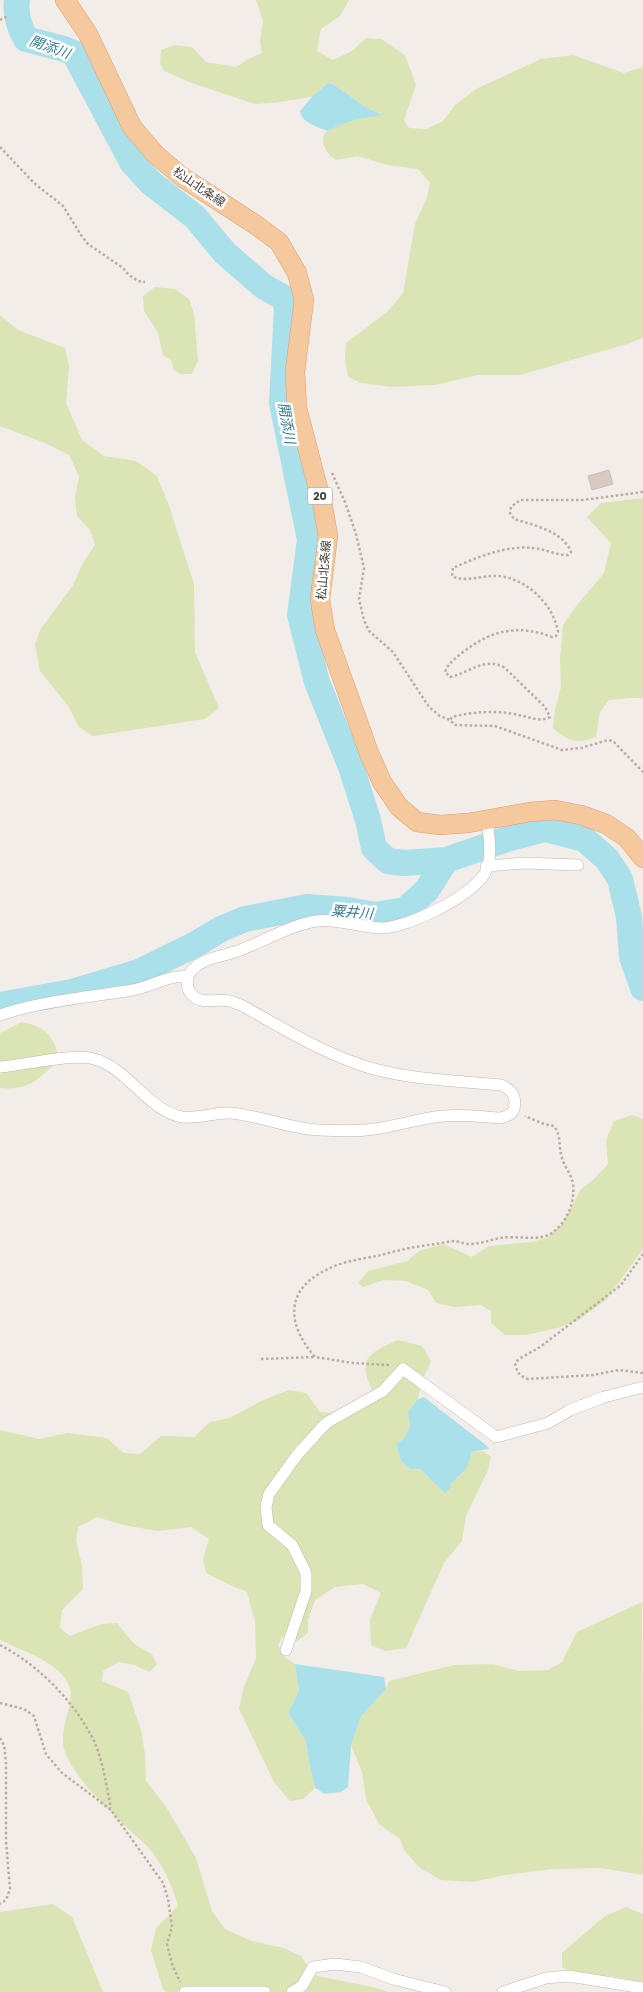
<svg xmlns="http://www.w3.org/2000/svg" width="643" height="1992" font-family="Poppins,'Noto Sans JP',sans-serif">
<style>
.green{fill:#dae4b5}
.water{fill:#aae0ea}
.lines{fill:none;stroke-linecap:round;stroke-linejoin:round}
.river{stroke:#aae0ea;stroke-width:26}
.building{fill:#d7c9c2;stroke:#cebdb3}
.minor-casing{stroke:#c1b6af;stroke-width:12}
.primary-casing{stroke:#daa06f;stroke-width:20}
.path{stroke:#beab9e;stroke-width:2.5;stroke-dasharray:2.5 2.5;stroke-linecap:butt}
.minor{stroke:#fff;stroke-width:11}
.primary{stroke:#f6c89e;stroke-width:19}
.labels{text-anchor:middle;stroke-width:5;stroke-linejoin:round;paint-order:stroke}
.shield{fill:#fff;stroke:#7e7774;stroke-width:1}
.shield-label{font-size:11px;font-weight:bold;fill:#463d38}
.street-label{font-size:12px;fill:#463d38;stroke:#fff}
.water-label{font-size:14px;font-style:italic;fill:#317b8b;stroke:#fff}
</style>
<rect width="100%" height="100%" fill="#f3ede9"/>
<path class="green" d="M256 0H349L340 16 321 29 317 51 333 60 352 51 366 38 381 39 405 55 416 85 404 120 409 128 426 129 443 121 455 105 476 89 541 59 573 55 624 73 643 67V338L627 344 520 375H478L435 385 392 387 361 383 348 377 345 359 346 343 387 312 403 293 415 224 427 198 430 183 418 169 387 165 358 156 336 160C332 157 327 153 325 148 311 122 369 118 382 114L367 108 333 84 328 83 312 97 272 103 255 104 192 83 164 71 160 63 161 50 174 45 192 47 206 62 236 67 250 58 262 53 260 42 263 21Z
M155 287 175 289 189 299 194 314 198 360 192 374H181L173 370 172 361 163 355 158 333 144 311 143 296Z
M0 315 18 330 65 348 69 366 66 403 82 440 104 456 136 461 157 476 169 506 194 584 195 652 219 708 205 719 93 736 79 727 68 706 40 671 35 645 40 630 73 585 84 561 95 545 90 530 77 516 75 498 79 476 69 455 45 443 0 426Z
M643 498V698H629L609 700 600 712 596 737C577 744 568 742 553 728L555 710 561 687 560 659 563 625 577 605 604 573 611 543 587 517 601 503Z
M22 1022C46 1027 54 1036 59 1059 40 1078 30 1091 0 1088V1033Z
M632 1115 643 1119V1249L606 1300 580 1319 558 1328 525 1335H505L491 1323V1311L481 1305 454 1307 436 1303 428 1290 406 1281 384 1280 363 1287 358 1283 368 1271 407 1261 419 1251 443 1244 472 1257 489 1246 532 1242 547 1238 562 1224 581 1189 593 1180 608 1164 606 1140 614 1121Z
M398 1340 422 1346 431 1361 421 1384 418 1399 408 1412 410 1426 404 1439 396 1444 401 1461 410 1469H420L428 1477 451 1483 462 1474 471 1452 483 1451 491 1457 488 1470 466 1516 462 1541 444 1563 406 1648 385 1651 371 1645 370 1620 381 1593 363 1584 335 1587 315 1600 308 1620V1633L297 1641 282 1637 278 1646 286 1658 295 1664 299 1691 288 1713 306 1741 309 1762 315 1788 303 1799 290 1801 274 1782 239 1709 244 1687 256 1658 255 1622 247 1592 228 1584 206 1573 203 1559 209 1539 191 1527 158 1531 123 1525 97 1517 78 1527 76 1541 82 1565 83 1589 62 1610 60 1628 70 1636 102 1624 117 1623 134 1644 152 1654 157 1665 149 1672 135 1665 119 1662 103 1671 102 1681 128 1692 141 1730 145 1754 146 1781 165 1805 196 1858 212 1911 225 1929 252 1941 283 1948 301 1956 314 1975C339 1981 365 1984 389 1992H166L163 1989 151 1950 156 1928 178 1906C172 1885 162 1863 147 1846 140 1839 132 1833 125 1826 105 1806 81 1784 68 1759 53 1733 77 1706 69 1685 58 1661 22 1651 0 1640V1430L39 1439 68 1433 107 1438 124 1453 140 1454 161 1436 194 1437 210 1422 230 1418 263 1400 289 1390 306 1393 320 1412 347 1414 367 1406 372 1390C357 1358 369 1353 398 1340Z
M642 1602 643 1875 601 1868 553 1869 505 1875 473 1882 441 1880 420 1868 404 1850 400 1839 379 1824 366 1799 362 1772 351 1745 361 1715 386 1689 389 1681 455 1665 492 1664 519 1671 548 1670 562 1662 577 1632Z
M53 1904 72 1917 103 1992H0V1912Z
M626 1907 643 1914V1982L611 1976 573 1973 562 1967V1953L605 1916Z"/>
<path class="water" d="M328 83 333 84 367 108 383 115C363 118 346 120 328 131 317 127 302 123 300 111L312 97Z
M424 1397 487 1446 489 1449 471 1452C470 1467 462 1474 451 1483L450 1489 445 1493 420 1469H410L401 1461 396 1444 404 1439 410 1426 408 1412 418 1399Z
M295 1664 384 1677 386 1689 361 1716 351 1745 348 1787 341 1792 325 1794 315 1788 309 1762 306 1741 288 1713 299 1691Z"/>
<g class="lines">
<path class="river" d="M17 0C15 14 19 27 26 39L64 49 74 53 132 162 151 183 195 217 225 253 263 286 284 298 287 308 282 403 310 540 300 615 317 682 351 767 368 820 374 848 388 861 404 863 446 860
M0 1005 72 992 139 972 196 944 221 929 245 919 307 907 348 910 375 915 405 910 427 890 446 860 507 839 545 829 584 839 607 859 620 879 629 917 632 957 643 988"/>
</g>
<path class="building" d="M609 470 613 484 592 490 588 476Z"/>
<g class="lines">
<g class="minor-casing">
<path id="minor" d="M486 866 525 863 578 865
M0 1015C42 1001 89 997 133 990 151 987 169 974 188 977
M0 1067C26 1065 71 1053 94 1059 127 1067 148 1111 182 1117 199 1119 215 1112 231 1113 262 1116 290 1129 320 1130 338 1131 356 1132 374 1129 397 1126 420 1118 444 1116 463 1114 483 1117 501 1118L511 1114 514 1109C517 1096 512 1090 501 1085 459 1081 400 1079 361 1065 317 1050 281 1027 241 1005 237 1004 234 1002 230 1001 217 998 201 1006 191 994 185 987 187 975 193 969 203 958 224 956 238 951 264 941 288 926 316 921 332 918 362 927 380 928 406 929 472 896 485 873 493 858 489 836 487 820
M286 1650 306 1591V1573L292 1545 268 1525 266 1507 269 1494 297 1455 326 1423 383 1391 403 1369 496 1437 548 1423 570 1410 604 1397 643 1387
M185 1992H265
M292 1992 302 1986 313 1967 335 1964 361 1967 393 1979 445 1992
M503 1992 546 1978 569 1976 643 1988"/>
</g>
<g class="primary-casing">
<path id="primary" d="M65 0 88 34 132 127 155 154 182 177 256 225 279 242 297 273 304 300 295 372 297 408 323 507 328 536 320 599 325 630 369 753 382 782 399 807 417 822 440 825 468 823 530 812 555 810 581 815 606 824 627 838 643 858"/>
</g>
<path class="path" d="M0 20 8 16
M0 147 34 183 63 206 81 235 88 244 123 268 129 275 138 281 145 282
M332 473 345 502 356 534 364 568 359 599 364 620 369 631 393 652 429 707 440 716 450 720
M643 492 583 500H520L511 507 510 513 514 519C533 525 563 531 571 552L568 555C555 555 545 549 533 548 507 545 477 557 453 568L452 576C464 582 478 577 491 576 522 574 553 602 558 632L556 636 552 637C518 624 492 630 463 652 456 658 448 663 445 672L450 677C469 673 485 656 505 668L545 707 550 717C542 722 532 718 523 716 500 710 475 711 452 717L450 720 455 725 495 726 562 750 581 748 608 740 613 741 643 772
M643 1254 621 1285 540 1347 519 1359 515 1363C517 1372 519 1376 528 1379L593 1375 619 1370 643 1373
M261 1359 315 1357
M389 1365 353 1363 315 1357C288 1326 283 1291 326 1270 342 1261 363 1259 381 1255 399 1250 417 1246 436 1244 442 1243 449 1241 455 1241 460 1242 465 1244 470 1244 481 1244 489 1240 500 1238 515 1235 539 1242 552 1233 568 1221 575 1202 573 1183 571 1174 564 1166 562 1158 558 1146 562 1137 554 1126L544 1124 525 1116
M0 1645C38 1665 72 1699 92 1737 103 1758 106 1785 111 1808
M0 1703 24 1709 34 1716 46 1754 61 1772 111 1810 163 1883 168 1899 172 1927 167 1944 172 1964 180 1982
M0 1738 4 1745 6 1762V1841L10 1889 6 1900 0 1904"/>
<use href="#minor" class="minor"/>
<use href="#primary" class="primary"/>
</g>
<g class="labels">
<rect class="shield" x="307.5" y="487.5" width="25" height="17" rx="4"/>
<g class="shield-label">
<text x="320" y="500">20</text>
</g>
<g class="street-label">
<text transform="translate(199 187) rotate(34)" y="4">松山北条線</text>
<text transform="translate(324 570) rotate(-85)" y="4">松山北条線</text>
</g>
<g class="water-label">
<text transform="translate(50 47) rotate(20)" y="5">開添川</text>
<text transform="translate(287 423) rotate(80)" y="5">開添川</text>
<text transform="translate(352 912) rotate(5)" y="5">粟井川</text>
</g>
</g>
</svg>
